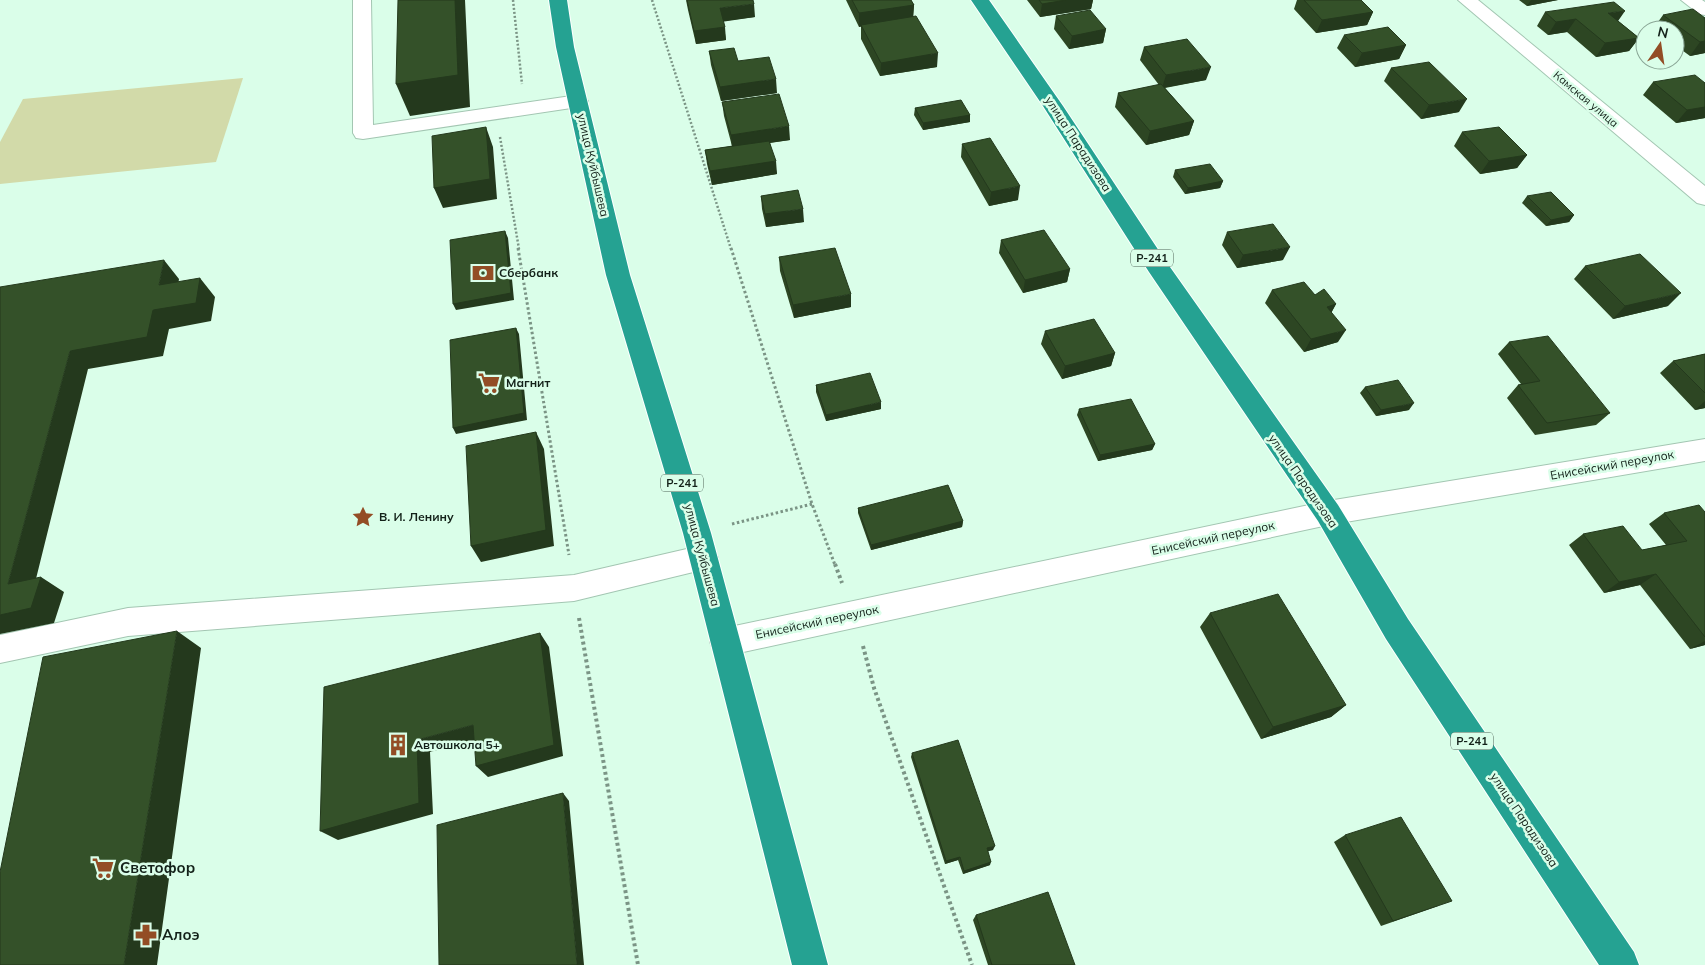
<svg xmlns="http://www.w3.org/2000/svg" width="1705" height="965" font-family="Mulish,sans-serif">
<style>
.green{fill:#d2daa9}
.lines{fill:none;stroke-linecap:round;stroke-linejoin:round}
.minor-casing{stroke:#a3c6b2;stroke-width:2}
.highway-casing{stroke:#fff;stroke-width:2}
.path-far2{stroke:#7b9485;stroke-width:2.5;stroke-dasharray:2 2;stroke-linecap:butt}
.path-far1{stroke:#7b9485;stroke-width:3;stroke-dasharray:2.5 2.5;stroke-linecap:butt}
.path{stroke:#7b9485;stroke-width:4;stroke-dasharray:3 3;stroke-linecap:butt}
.minor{fill:#fff;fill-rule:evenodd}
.highway{fill:#25a292;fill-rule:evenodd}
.wall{fill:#2d4623}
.shaded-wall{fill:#24391d}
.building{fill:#345129;stroke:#24391d}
.labels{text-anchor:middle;stroke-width:5;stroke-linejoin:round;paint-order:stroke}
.far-street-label{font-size:11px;fill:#132119;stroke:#dafee9}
.shield{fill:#dafee9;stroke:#4f6357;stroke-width:1}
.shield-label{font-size:11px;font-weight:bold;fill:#132119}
.street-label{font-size:12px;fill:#132119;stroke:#dafee9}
.poi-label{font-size:12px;font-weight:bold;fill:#132119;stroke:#dafee9;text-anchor:start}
.near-poi-label{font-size:15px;font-weight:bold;fill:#132119;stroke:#dafee9;text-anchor:start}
</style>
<rect width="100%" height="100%" fill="#dafee9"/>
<path class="green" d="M243 78 216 162 0 184V142L23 99Z"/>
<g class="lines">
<g class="minor-casing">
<path id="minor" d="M353 0H371L373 125 578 95 585 97 588 101 585 105 578 107 363 139 356 138 353 133Z
M1458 0H1478L1705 186V205L1697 203Z
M1681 0H1702L1705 2V15L1699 14Z
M1705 439V461L1328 525 725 656 714 652 710 642 714 632 725 628 1328 501Z
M704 545 714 549 718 558 714 567 574 601 128 636 0 663V635L128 608 574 575Z"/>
</g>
<g class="highway-casing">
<path id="highway" d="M549 0H567L574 47 630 275 711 533 828 965H792L683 533 606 275 556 47Z
M971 0H989L1063 106 1165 260 1338 505 1408 619 1634 952 1639 965H1599L1386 639 1318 521 1149 272 1043 106Z"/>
</g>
<path class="path-far2" d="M513 0 522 84
M652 0 731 249
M500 137 519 249"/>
<path class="path-far1" d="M518 248 569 555
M731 248 812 504 835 565
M732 524 812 504"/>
<path class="path" d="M835 564 842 583
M579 618 638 965
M863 646 874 688 972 965"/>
<use href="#minor" class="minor"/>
<use href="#highway" class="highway"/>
</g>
<path class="wall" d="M686 0 755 17 723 21 726 40 696 44 688 10Z
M846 0H911L914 5 913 17 937 67 880 76 861 39V26L859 27Z
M1027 0H1093L1091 9 1040 17Z
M1297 0H1361L1373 12 1367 25 1316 33 1294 9Z
M1519 0H1558L1527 6Z
M1545 12 1618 21 1639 38 1629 51 1596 57 1567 32 1548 35 1537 26Z
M1663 15 1705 18V53L1690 56 1675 45V30H1654L1653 29Z
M1056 16 1106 29 1103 43 1069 49 1054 29Z
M1344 35 1406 45 1399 59 1355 67 1337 48Z
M1144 47 1206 80 1165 88 1194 121 1189 135 1146 145 1115 107 1118 93 1159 85 1140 60Z
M709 51 738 61 777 93 721 101 711 65Z
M1391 68 1459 112 1421 119 1384 81Z
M1653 82 1705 83V118L1676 123 1643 95Z
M722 102 790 140 770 143 777 174 712 185 707 164 705 150 732 146 724 116Z
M915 108 970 115V122L923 130 914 115Z
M1462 132 1527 155 1517 168 1480 174 1454 146Z
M962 144 1018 200 989 206 961 157Z
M1175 170 1223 181 1220 188 1185 194 1173 177Z
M761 196 804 222 766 227 762 209Z
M1527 196 1574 215 1569 222 1546 226 1522 203Z
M1227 232 1283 260 1237 268 1222 245Z
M1001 240 1070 269 1067 282 1023 293 999 253Z
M779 257 851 307 794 318 780 271Z
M1585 266 1668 306 1613 319 1574 279Z
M1272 290 1315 295 1336 304 1331 313 1338 342 1304 352 1265 303Z
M1045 331 1115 353 1111 366 1062 379 1041 344Z
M1509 342 1610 413 1596 425 1535 435 1507 398 1518 385 1521 384 1498 354Z
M1705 354V408L1695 410 1660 373 1673 361Z
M816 385 881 409 826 421 816 392Z
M1365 387 1409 410 1376 416 1360 393Z
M1079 409 1155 444 1152 450 1098 461 1077 415Z
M858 508 963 521 962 527 871 550 858 513Z
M1705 512V645L1690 649 1640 585 1604 593 1569 545 1583 534 1642 550 1666 545 1649 524 1664 513Z
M1210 613 1346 705 1331 717 1261 739 1200 627Z
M912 753 993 850 987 851 990 865 963 874 958 860 945 864 911 757Z
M1345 835 1438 906 1381 926 1334 842Z
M976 915 1075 965H988L973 920Z"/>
<path class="shaded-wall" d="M455 0H465L470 107 410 116 396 84Z
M1066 0H1093L1091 9 1040 17 1042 4Z
M1531 0H1558L1527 6Z
M754 4 755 17 721 22 720 8Z
M914 5 913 19 859 27V13Z
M1625 11 1616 24 1608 13Z
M1373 12 1367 25 1316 33 1322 20Z
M1576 19 1567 32 1548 35 1556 22Z
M725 27 726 40 696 44 694 31Z
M1106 29 1103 43 1069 49 1072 36Z
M1639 38 1629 51 1596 57 1605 43Z
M1705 41V53L1690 56 1700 42Z
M1406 45 1399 59 1355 67 1362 53Z
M938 53 937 67 880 76 881 63Z
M1211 67 1206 80 1162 88 1166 75Z
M776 79 777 93 721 101 720 87Z
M1467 99 1459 112 1421 119 1429 105Z
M1705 107V118L1676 123 1687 110Z
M970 115V122L923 130V123Z
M1194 121 1189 135 1146 145 1150 131Z
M789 126 790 140 732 148 731 135Z
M486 127 493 147 497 199 443 208 434 188Z
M1527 155 1517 168 1480 174 1489 161Z
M776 161 777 174 712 185 710 171Z
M1223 181 1220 188 1185 194 1188 188Z
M1020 186 1018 200 989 206 991 192Z
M803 209 804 222 766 227 765 214Z
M1574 215 1569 222 1546 226 1551 220Z
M505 231 508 238 514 300 456 310 453 304Z
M1290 247 1283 260 1237 268 1243 255Z
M164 260 179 279 175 304 159 285Z
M1070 269 1067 282 1023 293 1025 280Z
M200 278 215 297 211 321 169 329 163 356 88 369 31 599 8 584 70 351 153 310Z
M1681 293 1668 306 1613 319 1625 306Z
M851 294V307L794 318 793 305Z
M1336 304 1329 317 1327 307Z
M516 328 519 334 527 420 456 434 453 428Z
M1346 330 1338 342 1304 352 1311 339Z
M1115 353 1111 366 1062 379 1065 366Z
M1705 401V408L1695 410Z
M881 402V409L826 421V415Z
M1414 403 1409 410 1376 416 1381 410Z
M536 432 544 449 554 546 481 562 471 546Z
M1155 444 1152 450 1098 461 1100 455Z
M963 521 962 527 871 550V545Z
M1656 574 1640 585 1604 593 1619 582Z
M41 577 64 592 54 623 0 634V615Z
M177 631 201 648 157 965H124Z
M540 633 549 647 563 756 488 777 476 766Z
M1705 641V645L1690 649Z
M1346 705 1331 717 1261 739 1273 727Z
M473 725 485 738 430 752 433 814 338 840 320 831 417 740Z
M563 793 569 801 584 965H577Z
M995 846 993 850 985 852 987 848Z
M960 857 958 860 945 864 946 861Z
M991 862 990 865 963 874 964 871Z"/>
<path class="building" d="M398 0H455L458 75 396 84Z
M687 0H753L754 4 720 8 725 27 694 31Z
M852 0H911L914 5 859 13Z
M1039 0H1066L1042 4Z
M1304 0H1361L1373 12 1322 20Z
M1614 2 1625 11 1608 13 1639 38 1605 43 1576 19 1556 22 1545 12Z
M1693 9 1705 18V41L1700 42 1663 15Z
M1090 10 1106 29 1072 36 1056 16Z
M916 16 938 53 881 63 861 25Z
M1388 27 1406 45 1362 53 1344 35Z
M1187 39 1211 67 1166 75 1144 47Z
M734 48 738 61 769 57 776 79 720 87 709 51Z
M1429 62 1467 99 1429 105 1391 68Z
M1695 75 1705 83V107L1687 110 1653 82Z
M1161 84 1194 121 1150 131 1118 93Z
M779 94 789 126 731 135 722 102Z
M961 100 970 115 923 123 915 108Z
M486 127 490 179 434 188 432 136Z
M1499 127 1527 155 1489 161 1462 132Z
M990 138 1020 186 991 192 962 144Z
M769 141 776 161 710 171 705 150Z
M1210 164 1223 181 1188 188 1175 170Z
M798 190 803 209 765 214 761 196Z
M1551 192 1574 215 1551 220 1527 196Z
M1273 224 1290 247 1243 255 1227 232Z
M1044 230 1070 269 1025 280 1001 240Z
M505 231 511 293 453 304 450 240Z
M835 248 851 294 793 305 779 257Z
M1640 254 1681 293 1625 306 1585 266Z
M164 260 159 285 200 278 196 303 153 310 147 337 70 351 8 584 41 577 31 608 0 615V287Z
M1304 282 1315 295 1324 289 1336 304 1327 307 1346 330 1311 339 1272 290Z
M1094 319 1115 353 1065 366 1045 331Z
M516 328 524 413 453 428 450 340Z
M1548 336 1610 413 1547 423 1518 385 1540 381 1509 342Z
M1705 354V393L1673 361Z
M870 373 881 402 826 415 816 385Z
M1398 380 1414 403 1381 410 1365 387Z
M1131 399 1155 444 1100 455 1079 409Z
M536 432 546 530 471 546 466 446Z
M948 485 963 521 871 545 858 508Z
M1699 505 1705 512V637L1656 574 1619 582 1583 534 1623 526 1642 550 1687 541 1664 513Z
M1278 594 1346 705 1273 727 1210 613Z
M177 631 124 965H0V872L43 657Z
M540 633 554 745 476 766 473 725 417 740 419 803 320 831 324 687Z
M958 740 995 846 987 848 991 862 964 871 960 857 946 861 912 753Z
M563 793 577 965H439L437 825Z
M1401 817 1452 901 1393 921 1345 835Z
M1048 892 1075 965H992L976 915Z"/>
<defs>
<g id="bank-bare" transform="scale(1.725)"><path d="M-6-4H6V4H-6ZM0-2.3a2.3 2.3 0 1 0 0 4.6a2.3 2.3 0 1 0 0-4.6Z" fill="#934d25" stroke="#dafee9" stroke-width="2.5" paint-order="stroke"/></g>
<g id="supermarket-bare" transform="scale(1.725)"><path d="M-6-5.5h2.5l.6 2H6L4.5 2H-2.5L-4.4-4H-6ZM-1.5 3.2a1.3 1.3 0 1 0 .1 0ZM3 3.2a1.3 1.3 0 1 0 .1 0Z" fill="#934d25" stroke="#dafee9" stroke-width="2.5" paint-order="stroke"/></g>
<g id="sight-bare" transform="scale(1.725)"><path d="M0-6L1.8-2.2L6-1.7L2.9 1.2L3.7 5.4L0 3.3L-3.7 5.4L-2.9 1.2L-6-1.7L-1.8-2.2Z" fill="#934d25" stroke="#dafee9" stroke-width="2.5" paint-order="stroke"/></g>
<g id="building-bare" transform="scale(1.725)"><path d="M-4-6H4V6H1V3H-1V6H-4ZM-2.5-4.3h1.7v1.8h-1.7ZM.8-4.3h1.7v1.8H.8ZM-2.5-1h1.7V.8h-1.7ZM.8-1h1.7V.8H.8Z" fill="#934d25" stroke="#dafee9" stroke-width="2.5" paint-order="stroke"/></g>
<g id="pharmacy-bare" transform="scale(1.725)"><path d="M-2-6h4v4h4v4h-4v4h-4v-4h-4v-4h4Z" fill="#934d25" stroke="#dafee9" stroke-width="2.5" paint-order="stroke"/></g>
</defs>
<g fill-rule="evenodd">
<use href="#bank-bare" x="483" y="273"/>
<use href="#supermarket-bare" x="489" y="383"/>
<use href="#sight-bare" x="363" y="517"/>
<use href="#building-bare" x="398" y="745"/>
<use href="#supermarket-bare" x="103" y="868"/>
<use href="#pharmacy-bare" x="146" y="935"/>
</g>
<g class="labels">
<g class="far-street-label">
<text transform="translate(1586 99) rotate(40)" y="4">Камская улица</text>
</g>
<g class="shield">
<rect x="1131" y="249.5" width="42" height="17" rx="4"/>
<rect x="661" y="474.5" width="42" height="17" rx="4"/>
<rect x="1451" y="732.5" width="42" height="17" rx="4"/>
</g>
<g class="shield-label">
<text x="1152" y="262">Р-241</text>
<text x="682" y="487">Р-241</text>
<text x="1472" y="745">Р-241</text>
</g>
<g class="street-label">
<text transform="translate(1078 144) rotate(57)" y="4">улица Парадизова</text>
<text transform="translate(593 165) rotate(77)" y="4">улица Куйбышева</text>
<text transform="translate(1612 465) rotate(-10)" y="4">Енисейский переулок</text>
<text transform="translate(1303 481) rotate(55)" y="4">улица Парадизова</text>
<text transform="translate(1213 538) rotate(-12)" y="4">Енисейский переулок</text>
<text transform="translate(702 555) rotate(75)" y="4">улица Куйбышева</text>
<text transform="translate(817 622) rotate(-12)" y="4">Енисейский переулок</text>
<text transform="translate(1524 820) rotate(56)" y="4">улица Парадизова</text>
</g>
<g class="poi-label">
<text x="499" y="277">Сбербанк</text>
<text x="506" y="387">Магнит</text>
<text x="379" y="521">В. И. Ленину</text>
<text x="414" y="749">Автошкола 5+</text>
</g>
<g class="near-poi-label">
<text x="120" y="873">Светофор</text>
<text x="162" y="940">Алоэ</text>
</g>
</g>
<g transform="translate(1660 45) rotate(13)"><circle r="24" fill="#dafee9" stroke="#8aa696"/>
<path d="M0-4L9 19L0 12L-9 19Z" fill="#934d25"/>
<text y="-8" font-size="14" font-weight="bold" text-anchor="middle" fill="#132119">N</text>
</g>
</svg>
